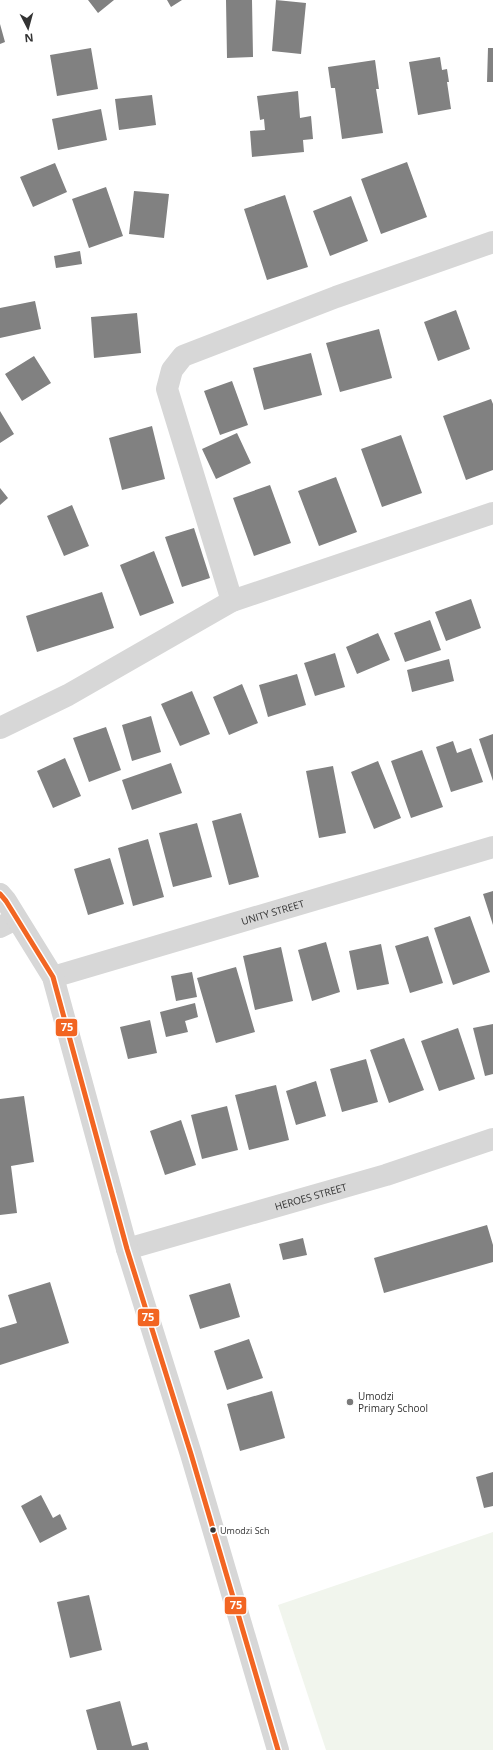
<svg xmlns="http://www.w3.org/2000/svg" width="493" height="1750" font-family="'Open Sans',sans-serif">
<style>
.green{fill:#f1f5ed}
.building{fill:#818181}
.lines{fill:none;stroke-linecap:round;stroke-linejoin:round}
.minor{stroke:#d7d7d7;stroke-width:22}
.tertiary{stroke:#d7d7d7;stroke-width:22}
.bus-1-casing{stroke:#fff;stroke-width:8}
.bus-1{stroke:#f26522;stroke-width:5}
.poi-dot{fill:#7a7a7a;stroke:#fff;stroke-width:1.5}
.bus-dot{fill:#333;stroke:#fff;stroke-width:1.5}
.labels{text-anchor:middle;stroke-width:4;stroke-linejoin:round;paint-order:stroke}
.bus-label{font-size:9px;fill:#333;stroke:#fff;text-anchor:start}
.street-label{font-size:10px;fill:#333;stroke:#fff}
.poi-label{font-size:10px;fill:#333;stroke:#fff;text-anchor:start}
.line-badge{stroke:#fff;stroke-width:1.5}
.badge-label{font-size:11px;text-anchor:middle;font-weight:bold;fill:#fff}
</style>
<rect width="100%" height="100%" fill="#fff"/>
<path class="green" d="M493 1532V1750H326L278 1605Z"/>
<path class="building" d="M88 0H114L98 13Z
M167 0H182L171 7Z
M226 0H252L253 57 227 58Z
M276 0 306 3 301 54 272 51Z
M0 24 5 42 0 44Z
M91 48 98 89 57 96 50 55Z
M488 48H493V82H487Z
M440 57 442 70 447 69 449 82H447L451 109 418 115 409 62Z
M375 60 379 89H376L383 133 342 139 335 88H331L328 67Z
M298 91 300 118 311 116 313 139 303 140 304 152 252 157 250 131 265 130 264 119 260 120 257 96Z
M152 95 156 125 119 130 115 99Z
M101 109 107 140 58 150 52 119Z
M407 162 427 217 381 234 361 179Z
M55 163 67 192 33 207 20 177Z
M106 187 123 236 89 248 72 199Z
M134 191 169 194 164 238 129 234Z
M285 195 308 267 267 280 244 209Z
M351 196 368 241 330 256 313 211Z
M80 251 82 264 56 268 54 256Z
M35 301 41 329 0 338V308Z
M456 310 470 349 438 361 424 322Z
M137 313 141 353 94 358 91 317Z
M379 329 392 378 340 392 326 343Z
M311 353 322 395 264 410 253 368Z
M34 356 51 383 22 401 5 374Z
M232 381 248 425 220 435 204 391Z
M491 399 493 404V470L466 480 443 416Z
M0 411 14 434 0 443Z
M152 426 165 479 122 490 109 438Z
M237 433 251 463 216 479 202 449Z
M401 435 422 493 382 507 361 449Z
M336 477 357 532 319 546 298 491Z
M270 485 291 543 254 556 233 498Z
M0 488 8 498 0 505Z
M72 505 89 546 64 556 47 516Z
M194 528 210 578 182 587 165 537Z
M154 551 174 603 140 616 120 565Z
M102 592 114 628 37 652 26 616Z
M471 599 481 628 446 641 435 612Z
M430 620 441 650 405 662 394 633Z
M378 633 390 660 357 674 346 647Z
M335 653 345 687 315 696 304 663Z
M449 659 454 681 412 692 407 670Z
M297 674 306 705 268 717 259 685Z
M242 684 258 723 229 735 213 697Z
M192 691 210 734 180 746 161 704Z
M151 716 161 752 132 761 122 725Z
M106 727 121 770 89 782 73 738Z
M493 734V781L479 739Z
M453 741 457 753 471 748 483 782 451 792 436 747Z
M422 750 443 807 411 818 391 761Z
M65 758 81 796 53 808 37 771Z
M378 761 401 818 374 829 351 772Z
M171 763 182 793 132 810 122 780Z
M333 766 346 833 319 838 306 771Z
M241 813 259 877 229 885 212 821Z
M197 823 212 877 173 887 159 833Z
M148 839 164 897 133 906 118 848Z
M110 858 124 904 88 915 74 869Z
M493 891V925L483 894Z
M470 916 490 972 453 985 434 928Z
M428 936 443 983 410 993 395 946Z
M326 942 340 992 312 1001 298 950Z
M381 944 389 984 357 990 349 951Z
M281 947 293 1001 255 1010 243 956Z
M236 967 255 1032 216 1043 197 978Z
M192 972 197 997 176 1001 171 976Z
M195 1003 198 1017 185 1021 188 1032 166 1037 160 1012Z
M150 1020 157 1053 128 1059 120 1027Z
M493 1024V1074L485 1076 473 1028Z
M458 1028 475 1079 439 1091 421 1041Z
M404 1038 424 1090 389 1103 370 1050Z
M366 1059 378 1102 342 1112 330 1069Z
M316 1081 326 1116 296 1125 286 1091Z
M276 1085 289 1140 249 1150 235 1095Z
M24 1096 34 1162 11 1166 17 1213 0 1215V1099Z
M227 1106 238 1150 202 1159 191 1115Z
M181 1120 196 1165 165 1175 150 1131Z
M487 1225 493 1245V1262L384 1293 374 1258Z
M303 1238 307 1255 283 1260 279 1244Z
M50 1282 69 1343 0 1365V1328L17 1323 8 1295Z
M230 1283 240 1317 200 1329 189 1295Z
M249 1339 263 1378 227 1390 214 1351Z
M272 1391 285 1438 240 1451 227 1404Z
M493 1472V1506L484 1508 476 1477Z
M41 1495 53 1518 60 1514 67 1529 40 1543 21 1506Z
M89 1595 102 1650 70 1658 57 1602Z
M120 1701 132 1746 147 1742 149 1750H97L86 1710Z"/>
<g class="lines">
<g class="minor">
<path d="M232 601 167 389 172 370 183 356 336 297 493 242"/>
<path d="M0 728 68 695 232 601 493 513"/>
<path d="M0 927 16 919"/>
<path id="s1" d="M53 977 493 847"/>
<path id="s2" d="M127 1249 386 1175 493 1139"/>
</g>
<path class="tertiary" d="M0 894 6 901 53 977 127 1249 191 1454 278 1750"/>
<g class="bus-1-casing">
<path id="bus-1" d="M0 894 6 901 53 977 127 1249 191 1454 278 1750"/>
</g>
<use href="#bus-1" class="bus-1"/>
</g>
<circle class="poi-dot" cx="350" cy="1402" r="4"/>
<circle class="bus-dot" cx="213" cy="1530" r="3.5"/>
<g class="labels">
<g class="bus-label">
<text x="220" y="1534">Umodzi Sch</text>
</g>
<g class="street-label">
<text dy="4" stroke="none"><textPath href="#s1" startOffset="229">UNITY STREET</textPath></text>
<text dy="4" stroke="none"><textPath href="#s2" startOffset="191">HEROES STREET</textPath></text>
</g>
<g class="poi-label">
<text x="358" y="1400">Umodzi<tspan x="358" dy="12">Primary School</tspan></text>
</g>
</g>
<g class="line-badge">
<rect x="55" y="1018" width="23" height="19" rx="4" fill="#f26522"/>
<rect x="137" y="1308" width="23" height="19" rx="4" fill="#f26522"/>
<rect x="224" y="1596" width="23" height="19" rx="4" fill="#f26522"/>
</g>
<g class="badge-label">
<text x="67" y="1031">75</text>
<text x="148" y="1321">75</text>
<text x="236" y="1609">75</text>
</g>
<g transform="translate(28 28) rotate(174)" stroke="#ffffff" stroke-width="3" paint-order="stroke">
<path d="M0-3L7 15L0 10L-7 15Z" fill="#333333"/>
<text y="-6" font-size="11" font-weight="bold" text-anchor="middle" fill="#333333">N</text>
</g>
</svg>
